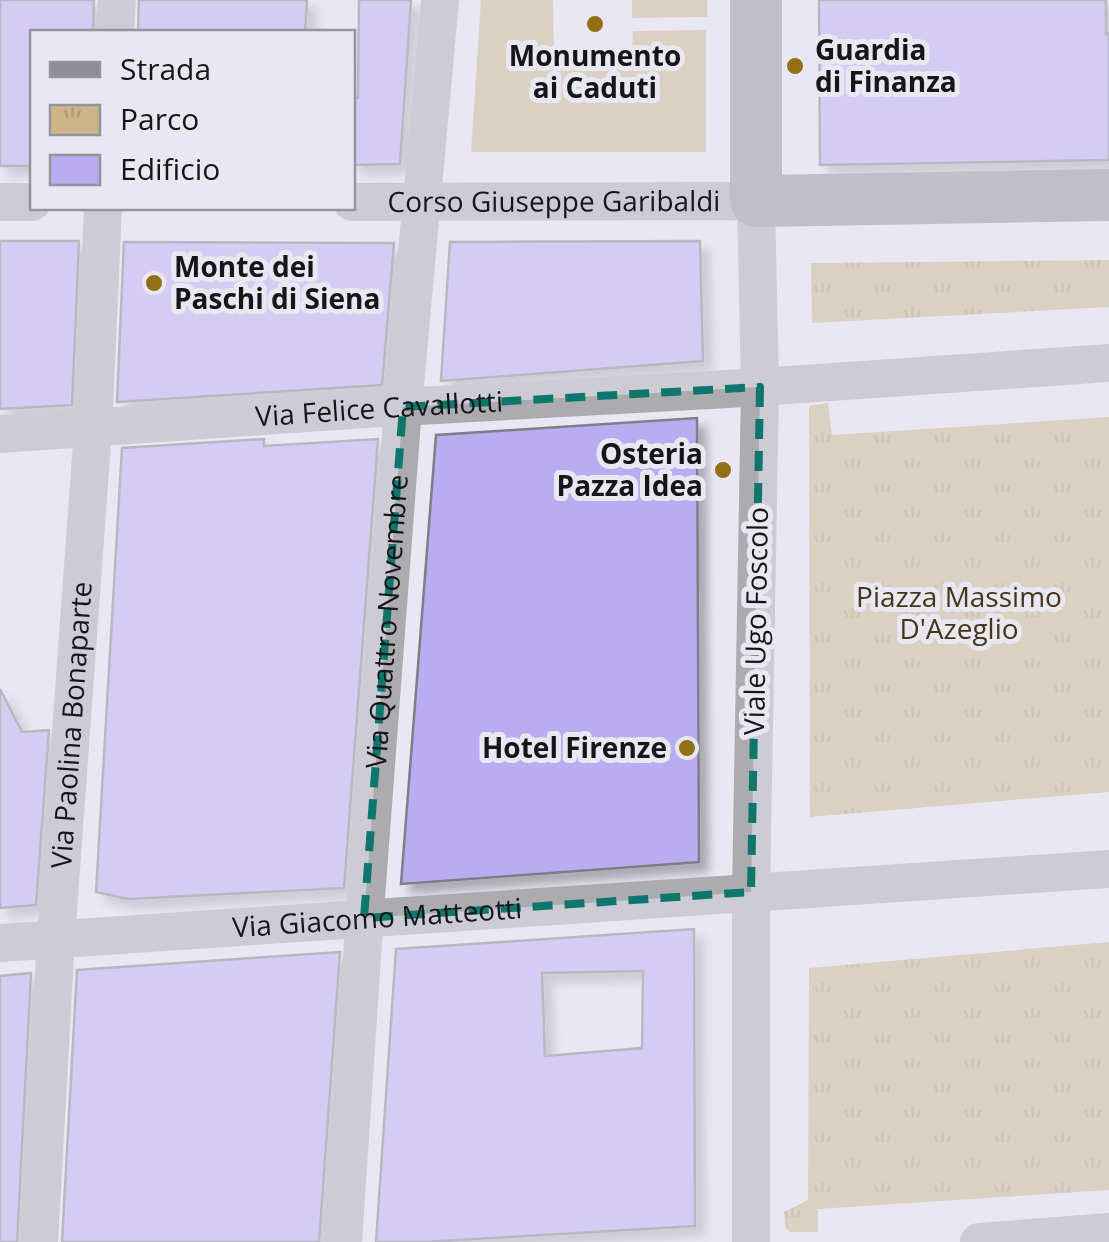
<svg xmlns="http://www.w3.org/2000/svg" width="1109" height="1242" font-family="'Open Sans',sans-serif">
<style>
.green{fill:#cbb589}
.park{fill:url(#park-tufts)}
.building{fill:#baacf1;stroke:#7f7e88;stroke-width:2.5;fill-rule:evenodd;filter:url(#shadow)}
.lines{fill:none;stroke-linecap:round;stroke-linejoin:round}
.street{stroke:#acabaf;stroke-width:38}
.secondary{stroke:#8e8d93;stroke-width:52}
.marked{fill:none;stroke:#0f766e;stroke-width:8;stroke-dasharray:20 12;stroke-linejoin:round}
.poi-dot{fill:#936f16;stroke:#e9e7f2;stroke-width:4}
.labels{text-anchor:middle;stroke-width:10;stroke-linejoin:round;paint-order:stroke}
.poi-label{font-size:28px;font-weight:bold;fill:#161619;stroke:#e9e7f2;text-anchor:start}
.street-label{font-size:28px;fill:#161619;stroke:#e9e7f2}
.park-label{font-size:28px;fill:#453617;stroke:#e9e7f2}
</style>
<defs>
<pattern id="park-tufts" width="24" height="20" patternUnits="userSpaceOnUse" patternTransform="scale(2.5)"><rect width="24" height="20" fill="#cbb589"/><path d="M3 7l-1-3M5 7V3M7 7l1-3M15 17l-1-3M17 17v-4M19 17l1-3" fill="none" stroke="#ae9b76"/></pattern>
<filter id="shadow"><feDropShadow dx="9" dy="9" stdDeviation="5" flood-color="#0004"/></filter>
</defs>
<rect width="100%" height="100%" fill="#e9e7f2"/>
<path class="green" d="M481 0H553L554 52H632L633 31 706 30V152H471Z
M632 0H707V17L632 18Z"/>
<path class="park" d="M1109 260V307L812 323 811 263Z
M828 403 832 435 1109 417V792L810 817 809 406Z
M1109 942V1190L818 1209V1232H790L785 1227 784 1212 808 1200 809 968Z"/>
<path class="building" d="M0 0H94L93 32H32V166H0Z
M139 0H307L305 32H138Z
M359 0H411L400 164 352 165V98H358Z
M819 0H1106V34L1109 33V160L820 165Z
M0 241H79L72 405 0 409Z
M700 241 703 361 441 381 450 242Z
M124 242 394 243 382 385 117 402Z
M697 418 699 862 401 884 436 435Z
M264 439V446L378 439 344 888 128 899 96 892 122 448Z
M0 689 22 732 49 730 36 905 0 908Z
M694 929 695 1226 426 1242H376L396 949ZM643 971 642 1048 545 1056 542 973Z
M340 952 319 1242H62L77 970Z
M31 973 17 1242H0V976Z"/>
<g class="lines">
<g class="street">
<path d="M115 32 117 0"/>
<path d="M0 202H32"/>
<path id="s1" d="M352 202 756 201 760 387 751 892V1242"/>
<path id="s2" d="M0 434 381 408 728 389 1109 363"/>
<path id="s3" d="M0 943 1109 869"/>
<path id="s4" d="M39 1242 56 938 93 429 103 208"/>
<path id="s5" d="M343 1242 366 897 403 407 440 0"/>
<path d="M979 1242 1109 1232"/>
</g>
<path class="secondary" d="M756 0V201L1109 195"/>
</g>
<path d="M0 0H1109V1242H0ZM760 387 751 892 364 918 403 407Z" fill="#e9e7f2" fill-opacity=".55" fill-rule="evenodd"/>
<path class="marked" d="M760 387 751 892 364 918 403 407Z"/>
<g class="poi-dot">
<circle cx="595" cy="24" r="10"/>
<circle cx="795" cy="66" r="10"/>
<circle cx="154" cy="283" r="10"/>
<circle cx="723" cy="470" r="10"/>
<circle cx="687" cy="748" r="10"/>
</g>
<g class="labels">
<g class="poi-label">
<text x="815" y="60">Guardia<tspan x="815" dy="32">di Finanza</tspan></text>
<text x="595" y="66" text-anchor="middle">Monumento<tspan x="595" dy="32">ai Caduti</tspan></text>
<text x="174" y="277">Monte dei<tspan x="174" dy="32">Paschi di Siena</tspan></text>
<text x="703" y="464" text-anchor="end">Osteria<tspan x="703" dy="32">Pazza Idea</tspan></text>
<text x="667" y="758" text-anchor="end">Hotel Firenze</text>
</g>
<g class="street-label">
<text dy="10" stroke="none"><textPath href="#s1" startOffset="202">Corso Giuseppe Garibaldi</textPath></text>
<text dy="10" stroke="none"><textPath href="#s2" startOffset="380">Via Felice Cavallotti</textPath></text>
<text dy="10" stroke="none"><textPath href="#s5" startOffset="622">Via Quattro Novembre</textPath></text>
<text transform="translate(756 621) rotate(-89)" y="10">Viale Ugo Foscolo</text>
<text dy="10" stroke="none"><textPath href="#s4" startOffset="518">Via Paolina Bonaparte</textPath></text>
<text dy="10" stroke="none"><textPath href="#s3" startOffset="378">Via Giacomo Matteotti</textPath></text>
</g>
<g class="park-label">
<text x="959" y="607">Piazza Massimo<tspan x="959" dy="32">D'Azeglio</tspan></text>
</g>
</g>
<rect x="30" y="30" width="325" height="180" fill="#e9e7f2" stroke="#95939b" stroke-width="2.5"/>
<rect x="50" y="62" width="50" height="15" fill="#8e8d93" stroke="#95939b" stroke-width="2.5"/>
<text x="120" y="80" font-size="30" fill="#161619">Strada</text>
<rect x="50" y="105" width="50" height="30" fill="url(#park-tufts)" stroke="#95939b" stroke-width="2.5"/>
<text x="120" y="130" font-size="30" fill="#161619">Parco</text>
<rect x="50" y="155" width="50" height="30" fill="#baacf1" stroke="#95939b" stroke-width="2.5"/>
<text x="120" y="180" font-size="30" fill="#161619">Edificio</text>
</svg>
